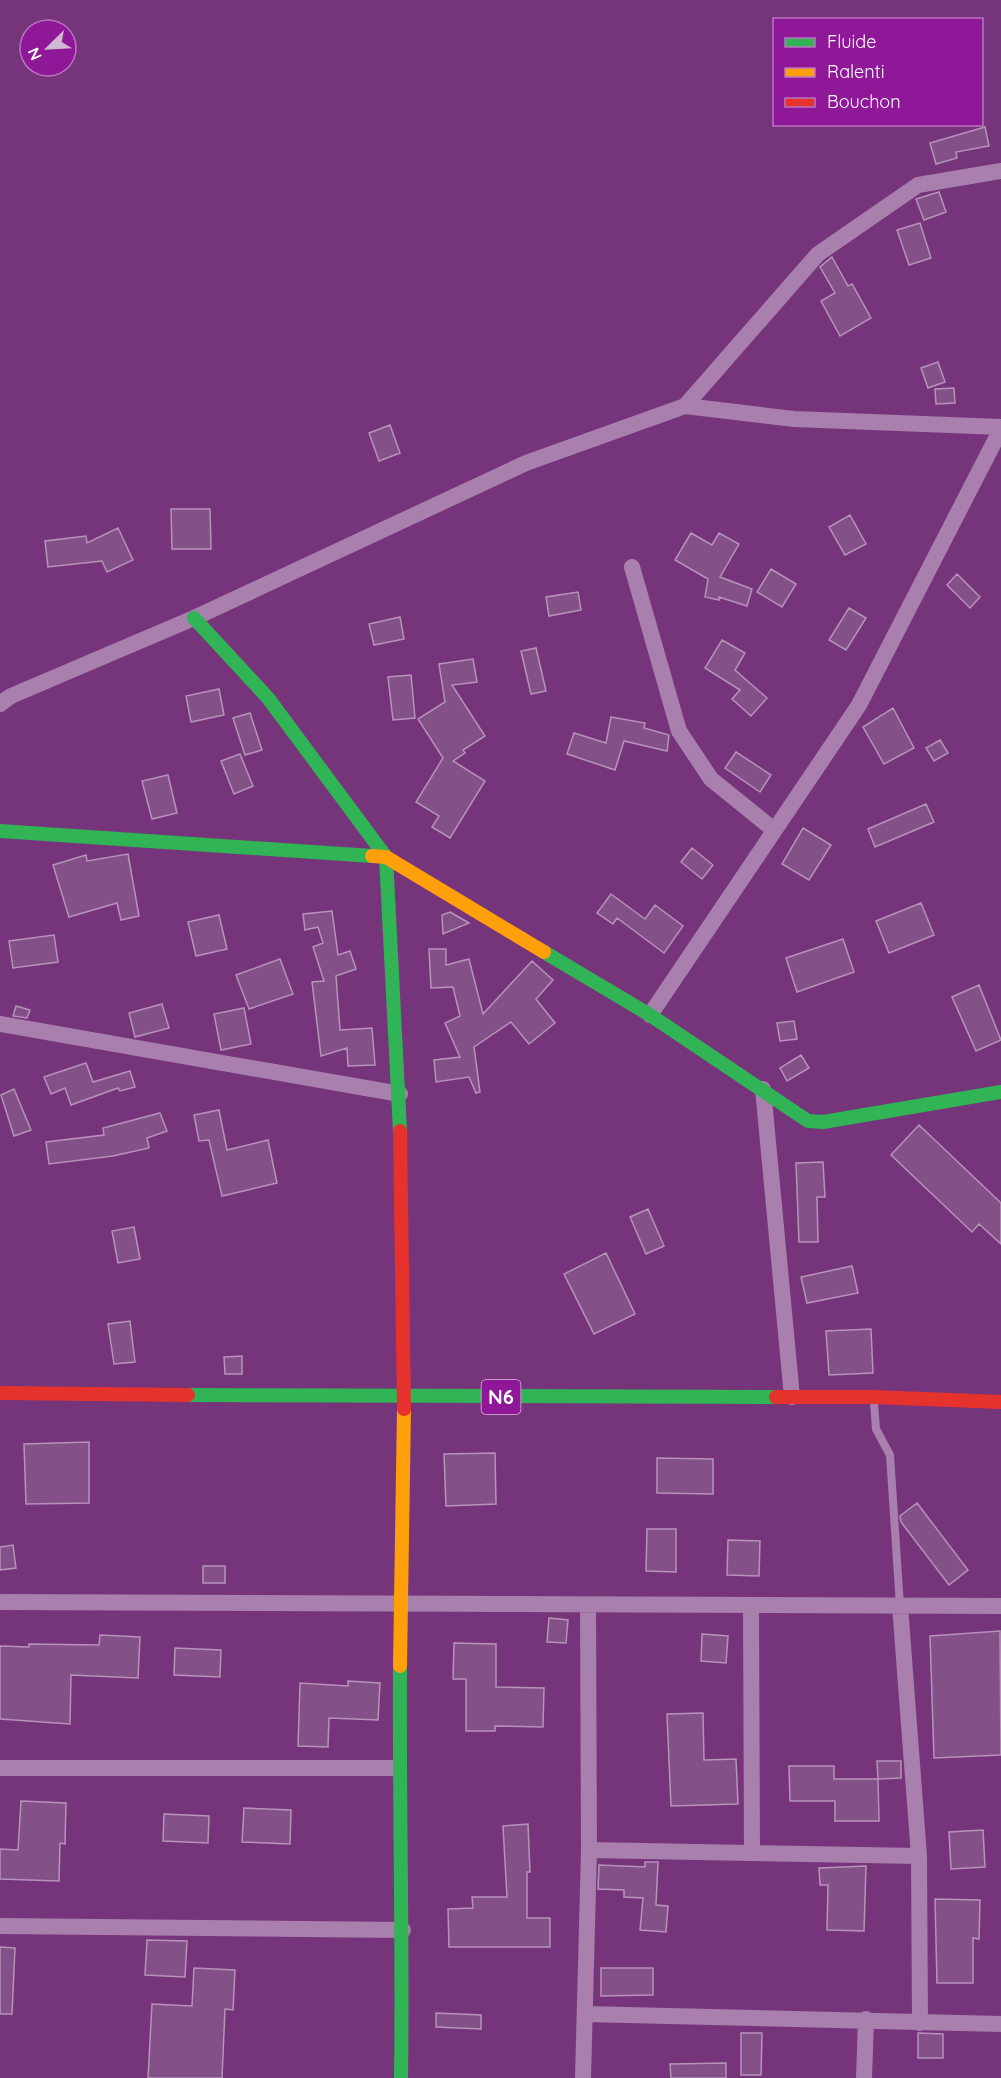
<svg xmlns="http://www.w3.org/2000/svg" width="1001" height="2078" font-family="Quicksand,sans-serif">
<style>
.building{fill:#845088;stroke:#b793ba;stroke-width:1.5}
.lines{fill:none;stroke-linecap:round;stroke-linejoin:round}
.lane{stroke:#a97fad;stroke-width:8}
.street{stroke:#a97fad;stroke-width:16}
.fast{stroke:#30b455;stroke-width:14}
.slow{stroke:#ff9f0a;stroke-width:14}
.jam{stroke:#e5322d;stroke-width:14}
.labels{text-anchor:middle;stroke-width:5;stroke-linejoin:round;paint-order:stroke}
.shield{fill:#8e1897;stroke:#ddbae0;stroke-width:1.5}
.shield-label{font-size:20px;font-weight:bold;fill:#fff}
</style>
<rect width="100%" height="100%" fill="#76357a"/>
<path class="building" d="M985 127 989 146 956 152 957 158 936 164 930 143Z
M939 192 946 212 924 220 916 199Z
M920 223 931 258 909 265 897 230Z
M832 257 848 286 852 284 871 318 840 336 821 301 835 293 820 267Z
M938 362 945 382 928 388 921 368Z
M954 388 955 403 936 404 935 389Z
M390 425 400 453 379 461 369 433Z
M171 509H210L211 549H172Z
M850 515 866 544 845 555 829 527Z
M118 528 133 560 107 572 102 561 48 567 45 541 86 536 87 543Z
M691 533 712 545 719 533 739 544 720 577 752 589 747 606 719 597V600L705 597 708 579 675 560Z
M771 569 796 584 782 607 757 592Z
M957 574 980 597 970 608 947 585Z
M578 592 581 610 549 616 546 597Z
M849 608 866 618 846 650 829 640Z
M400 617 404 639 374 645 369 624Z
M722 640 745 653 735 670 767 698 751 716 732 699 740 690 705 668Z
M536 648 546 691 531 694 521 651Z
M473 659 477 682 452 685 485 736 463 750 465 753 453 761 485 781 450 838 432 827 439 816 416 802 443 758 418 719 445 702 439 664Z
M411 675 415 718 393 720 388 677Z
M219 689 224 715 191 722 186 696Z
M893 708 914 748 884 764 863 727Z
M250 713 262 750 245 755 233 718Z
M611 717 645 723 644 728 669 735 667 751 624 741 615 770 567 754 574 733 606 743Z
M940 740 948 753 934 761 926 748Z
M736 752 771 775 760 792 725 768Z
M240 754 253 786 234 794 221 761Z
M168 775 177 813 152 819 142 781Z
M926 804 934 822 875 847 868 829Z
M803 828 831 845 809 880 782 864Z
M692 848 713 865 702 879 681 862Z
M128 854 139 916 121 920 117 903 69 917 53 865 86 855 87 861Z
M611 894 645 919 655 905 683 926 664 953 617 918 613 924 597 913Z
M921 903 934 935 889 953 876 921Z
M332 911 338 955 350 951 356 969 336 976 340 1030 372 1028 375 1065 348 1066 347 1048 321 1056 312 982 324 981 313 947 323 943 318 927 305 930 303 914Z
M450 912 469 923 443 934 442 915Z
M219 915 227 949 196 956 188 922Z
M54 935 58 962 13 968 9 941Z
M843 939 854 972 797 992 786 958Z
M429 949H446V965L469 959 483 1014 532 961 553 980 536 999 555 1023 529 1044 511 1022 474 1047 480 1092 476 1093 469 1077 436 1082 434 1060 460 1057 445 1023 460 1016 453 987 431 988Z
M280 959 293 994 249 1009 236 975Z
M979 985 1001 1040 976 1051 952 997Z
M162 1004 169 1028 135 1037 129 1013Z
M16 1006 30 1010 27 1018 13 1016Z
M244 1008 251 1044 221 1050 214 1014Z
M794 1021 797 1039 780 1041 777 1023Z
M801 1055 809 1068 787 1081 780 1068Z
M86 1063 93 1082 130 1071 135 1087 120 1091 118 1088 71 1105 65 1088 51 1094 44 1077Z
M14 1089 31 1130 14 1136 1 1095Z
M219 1110 227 1150 268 1140 277 1183 222 1196 209 1140 199 1141 194 1115Z
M160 1113 167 1131 147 1138 149 1148 113 1156 49 1164 46 1142 104 1135 103 1128Z
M919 1125 1001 1203V1244L979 1224 972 1232 891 1155Z
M823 1162 825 1197H817L818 1242H799L796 1163Z
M648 1209 664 1246 646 1254 630 1217Z
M134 1227 140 1259 118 1263 112 1231Z
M606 1253 635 1314 594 1334 564 1274Z
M852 1266 858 1293 807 1303 801 1277Z
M130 1321 135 1362 114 1364 108 1324Z
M871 1329 873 1373 829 1375 826 1331Z
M242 1356V1374H225L224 1357Z
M89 1442V1503L26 1504 24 1444Z
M495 1453 496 1504 446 1506 444 1454Z
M657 1458 713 1459V1494L657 1493Z
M917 1503 968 1570 949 1585 901 1522 900 1516Z
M647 1529H676V1572L646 1571Z
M728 1540 760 1541 759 1576 727 1575Z
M13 1545 16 1568 0 1570V1547Z
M203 1566H225V1583H203Z
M549 1618 568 1620 566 1643 547 1642Z
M1000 1631 1001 1755 934 1758 930 1636Z
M702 1634 728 1636 726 1663 701 1661Z
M100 1635 140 1637 138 1678 71 1675 70 1724 0 1719V1646L29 1647V1644L99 1645Z
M454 1643 496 1644V1687L544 1688 543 1727 495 1726V1731H466V1679H453Z
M175 1648 221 1650 220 1677 174 1675Z
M348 1681 380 1683 378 1720 329 1718 328 1747 298 1746 300 1683 348 1686Z
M703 1713 704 1760 736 1759 738 1804 671 1806 667 1714Z
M877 1761H901V1778L878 1779Z
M789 1766H834V1779H878L879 1821H835V1801H790Z
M21 1801 66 1803 65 1844 60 1843 59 1881 0 1879V1849L18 1850Z
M244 1808 291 1810 290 1844 242 1842Z
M164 1814 209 1816 208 1843 163 1841Z
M528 1824 530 1872H527V1918H550V1947H449L448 1909 473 1908 472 1897H507L503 1826Z
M983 1830 985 1867 951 1869 949 1832Z
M645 1862H658L656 1905 668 1906 666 1932 640 1930 643 1898 624 1897V1890L598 1889 599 1865 645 1867Z
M866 1866 864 1931 827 1930 828 1885H820L819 1868Z
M935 1899 980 1900 979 1939 973 1938V1983H937Z
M147 1940 187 1941 185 1977 145 1975Z
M0 1947 15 1948 12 2014H0Z
M194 1968 235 1970 233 2010 225 2009 222 2078H148L152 2004 192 2006Z
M601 1968H653V1995L601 1996Z
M436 2013 481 2015V2029L436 2027Z
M741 2033H762L761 2075H741Z
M918 2033 943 2034V2058H918Z
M726 2063V2078H671L670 2064Z"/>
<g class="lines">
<path class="lane" d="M874 1403 876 1429 890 1455 900 1606"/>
<path class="street" d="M685 406 818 254 918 185 1001 171
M632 567 679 731 711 779 774 830
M0 704 11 696 194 618 526 463 685 406 794 419 1001 427
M650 1015 859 705 1001 429
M0 1024 400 1094
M763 1089 792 1397
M0 1602 1001 1606
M751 1605 752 1853
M900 1606 919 1856 920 2023
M0 1768H399
M589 1850 919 1856
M0 1926 403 1930
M585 2014 1001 2024
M583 2078 589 1850 588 1605
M864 2078 866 2019"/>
<path class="fast" d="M194 618 268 698 386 857 400 1131
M0 831 372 856
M544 952 650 1015 808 1121 823 1122 1001 1092
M188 1395 776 1397
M400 1666C399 1803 403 1941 401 2078"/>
<path class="slow" d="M372 856 386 857 544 952
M400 1666 404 1409"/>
<path class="jam" d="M400 1131 404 1409
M0 1393 188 1395
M776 1397H873L1001 1402"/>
</g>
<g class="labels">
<rect class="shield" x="481.5" y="1380" width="39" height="34" rx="4.5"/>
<g class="shield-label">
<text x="501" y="1404">N6</text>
</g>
</g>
<rect x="773" y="18" width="210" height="108" fill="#8e1897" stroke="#bb74c1" stroke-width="1.5"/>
<rect x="785" y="38" width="30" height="9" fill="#30b455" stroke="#bb74c1" stroke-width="1.5"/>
<text x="827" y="48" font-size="18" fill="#ffffff">Fluide</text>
<rect x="785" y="68" width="30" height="9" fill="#ff9f0a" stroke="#bb74c1" stroke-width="1.5"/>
<text x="827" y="78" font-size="18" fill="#ffffff">Ralenti</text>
<rect x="785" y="98" width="30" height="9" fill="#e5322d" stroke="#bb74c1" stroke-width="1.5"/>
<text x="827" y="108" font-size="18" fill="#ffffff">Bouchon</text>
<g transform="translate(48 48) rotate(246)"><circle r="28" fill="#8e1897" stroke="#bb74c1" stroke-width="1.5"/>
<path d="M0-4.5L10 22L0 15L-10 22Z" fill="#cfb8d0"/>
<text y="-9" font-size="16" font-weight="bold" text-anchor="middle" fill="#ffffff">N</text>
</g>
</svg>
